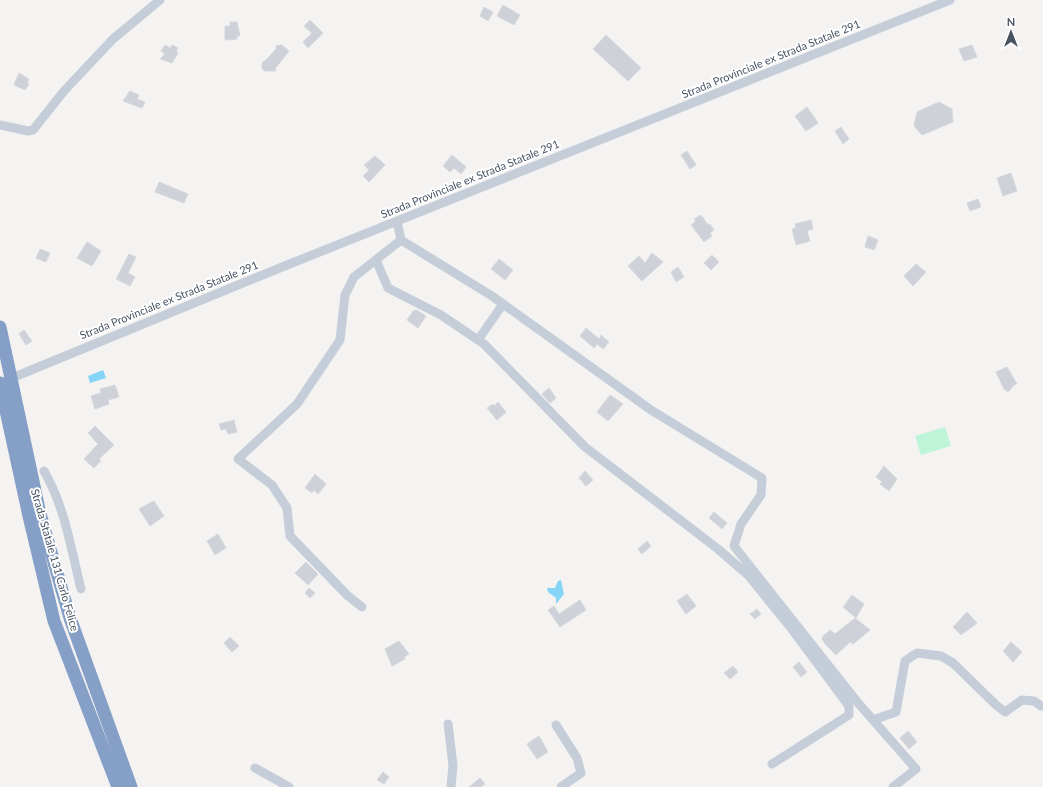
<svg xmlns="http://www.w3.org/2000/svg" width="1043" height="787" font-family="Lato,sans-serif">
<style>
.green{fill:#bef5d9}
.water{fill:#86d5f7}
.building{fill:#ced1d8;stroke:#d6d8de}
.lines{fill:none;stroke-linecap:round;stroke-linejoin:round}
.minor{stroke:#c5cdd8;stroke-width:9}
.highway{stroke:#859fc6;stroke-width:13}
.labels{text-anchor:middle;stroke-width:4;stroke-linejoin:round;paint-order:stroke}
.street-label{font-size:11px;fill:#475363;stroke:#fff}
</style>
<rect width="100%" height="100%" fill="#f5f3f2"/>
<path class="green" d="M945 427 951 446 921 455 915 436Z"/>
<path class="water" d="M103 370 106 378 90 383 88 376Z
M561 580 564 594 556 604V598L548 592 547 588H555L558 581Z"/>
<path class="building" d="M503 5 520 15 514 25 497 16Z
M484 7 493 12 488 21 480 16Z
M310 20 323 33 308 48 303 42 312 33 304 26Z
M230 22H237L240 36H237V39L225 40V26H230Z
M606 35 641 68 628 81 593 49Z
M165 45 170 48 172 45 178 48 176 52 178 53 172 63 160 59 165 54 161 51Z
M282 45 289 51 275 69 276 71H265L262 69V63L267 59 276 49V46Z
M972 45 977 57 964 61 959 49Z
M19 73 29 79 27 83 29 84 25 90 14 85Z
M130 91 139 95 137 99 145 102 142 108 123 101Z
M939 102 952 109 953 122 922 135 914 126 917 112Z
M807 107 818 123 806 131 795 116Z
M841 127 849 139 843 144 835 131Z
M687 151 696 165 690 169 681 155Z
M452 155 466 167 461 174 454 168 450 172 443 166Z
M375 156 385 165 369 182 363 176 369 170 364 165Z
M1011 173 1017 191 1003 196 997 178Z
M159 182 188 194 184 203 155 192Z
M978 199 981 207 970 211 967 203Z
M701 215 708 225 710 224 714 230 710 233 712 236 704 242 691 225 696 221 694 219Z
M811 220 813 229 807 231 810 241 796 245 792 229 796 228 795 224Z
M868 236 878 240 874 250 865 247Z
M87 242 101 251 92 266 77 258Z
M40 249 50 253 46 262 36 258Z
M652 253 663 262 642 281 628 266 639 256 645 263Z
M129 254 136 257 128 273 135 277 130 286 116 279Z
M712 255 719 262 711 270 704 263Z
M499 259 513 270 505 280 491 269Z
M916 264 926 272 913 286 904 276Z
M678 267 684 277 676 282 671 272Z
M414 310 416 311 417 310 426 316 418 328 407 320Z
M586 328 599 339 601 335 609 342 603 349 597 344 594 348 580 336Z
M24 330 32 341 26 345 19 334Z
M1007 367 1017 384 1014 385 1008 392 1004 389 996 372Z
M115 385 119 397 108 400 109 404 95 409 91 396 101 393 100 389Z
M549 388 556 398 550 403 542 394Z
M610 395 623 404 608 421 597 412Z
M498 402 506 412 497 420 487 408 493 404 494 406Z
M234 420 237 432 228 434 226 429 221 430 219 424Z
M95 426 114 445 99 459 101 461 94 468 84 459 98 444 88 433Z
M884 466 897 479 889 491 880 484 882 482 876 477Z
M585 471 593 480 586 486 579 478Z
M315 474 326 484 318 494 314 490 312 493 305 488Z
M154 501 164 516 150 526 139 509Z
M714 512 727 523 722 529 709 518Z
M218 534 226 548 215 555 207 541Z
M647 541 651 546 642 554 638 549Z
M306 562 318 574 308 585 295 573Z
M309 588 315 593 310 598 305 593Z
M687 594 696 606 686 614 677 601Z
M852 595 864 604 856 618 843 607Z
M580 600 586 610 560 627 548 610 554 606 559 614Z
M757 609 761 614 755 619 750 614Z
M967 612 977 623 961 635 953 627Z
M855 618 870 630 853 644 850 642 836 655 825 644 822 639 823 636 830 630 835 634Z
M230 637 239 646 232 652 224 643Z
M399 641 409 654 404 657 405 659 392 666 385 649Z
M1011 642 1022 652 1013 662 1003 651Z
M799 662 807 672 801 677 793 667Z
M733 666 738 672 730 679 724 673Z
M908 731 917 742 909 749 900 738Z
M539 736 548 752 537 759 527 744Z
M383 772 389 777 384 784 377 780Z
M480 778 485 784 481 787H469Z"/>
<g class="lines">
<path class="minor" d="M0 125 28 131 33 130 64 91 113 39 160 0
M401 240 492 296 651 410 762 478 761 495 741 524 734 546 859 704 916 769 893 787
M376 260 388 288 441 315 484 344 585 447 718 549 748 575 791 628 849 706V715L772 764
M478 340 503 304
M7 380 287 265 950 0
M44 471C65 507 71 549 81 589
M362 607 347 595 290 536 287 508 272 485 238 459 297 404 340 340 345 295 354 277 401 240 397 221
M873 720 896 712 905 661 917 653 941 656 953 663 996 705 1005 712 1022 700 1034 701 1041 706
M448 724 453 765 451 787
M556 725 577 758 581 773 561 787
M255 768 289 787"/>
<path class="highway" d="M0 327 40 514 70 618 131 787
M0 383 29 516 54 621 118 787"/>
</g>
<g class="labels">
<g class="street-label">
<text transform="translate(771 59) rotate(-22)" y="4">Strada Provinciale ex Strada Statale 291</text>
<text transform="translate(470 179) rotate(-22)" y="4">Strada Provinciale ex Strada Statale 291</text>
<text transform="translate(169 300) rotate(-22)" y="4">Strada Provinciale ex Strada Statale 291</text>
<text transform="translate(55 560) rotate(74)" y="4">Strada Statale 131 Carlo Felice</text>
</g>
</g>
<g transform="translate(1011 32)" stroke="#ffffff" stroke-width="3" paint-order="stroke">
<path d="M0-3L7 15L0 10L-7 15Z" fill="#475363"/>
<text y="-6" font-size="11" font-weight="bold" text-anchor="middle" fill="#475363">N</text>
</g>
</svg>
